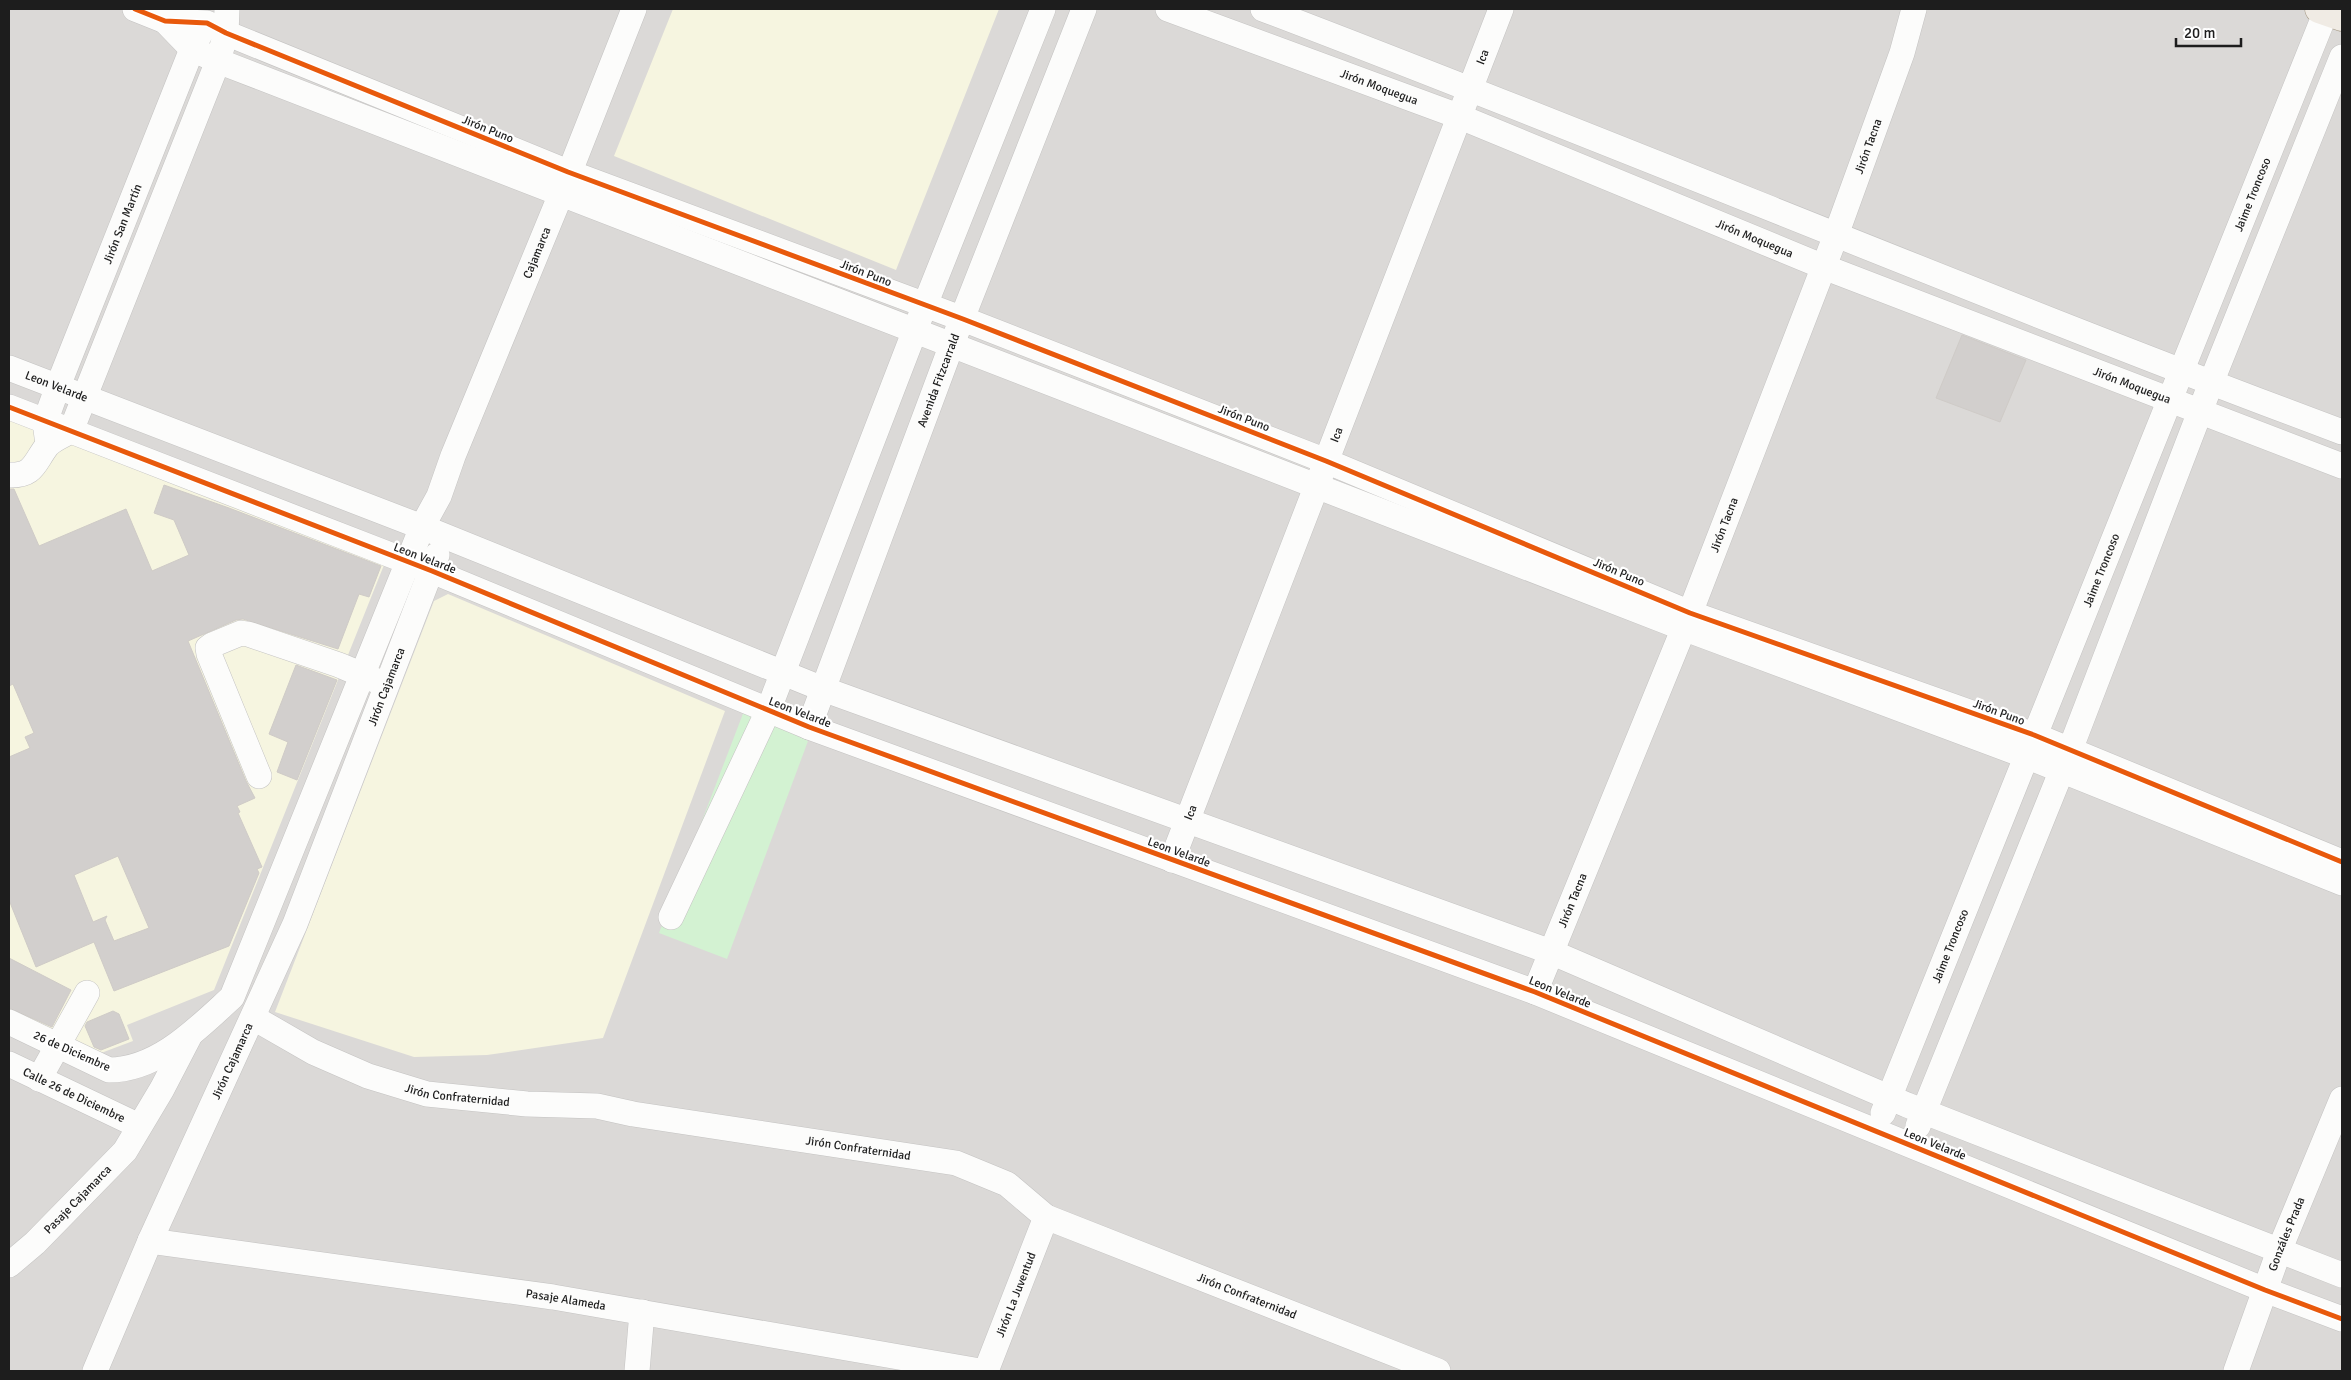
<svg xmlns="http://www.w3.org/2000/svg" width="2351" height="1380" font-family="Signika,sans-serif">
<style>
.residential{fill:#dbd9d7}
.education{fill:#f6f5e0}
.park{fill:#d3f2d2}
.building{fill:#d2cfcd;stroke:#cfcbc7;fill-rule:evenodd}
.lines{fill:none;stroke-linecap:round;stroke-linejoin:round}
.minor-casing{stroke:#c4c3c2;stroke-width:26}
.major-casing{stroke:#a29682;stroke-width:29}
.minor{stroke:#fcfcfb;stroke-width:25}
.major{stroke:#f0ebe4;stroke-width:28}
.cycleway-casing{stroke:#fff;stroke-width:8}
.cycleway{stroke:#e8590c;stroke-width:5}
.labels{text-anchor:middle;stroke-width:4.5;stroke-linejoin:round;paint-order:stroke}
.street-label{font-size:12px;fill:#1d1d1d;stroke:#fff}
</style>
<rect width="100%" height="100%" fill="#ece9e6"/>
<path class="residential" d="M9 9H2342V1371H9Z"/>
<path class="education" d="M673 9H999L896 270 614 156Z
M9 416 386 560 214 990 127 1025 133 1041 93 1056 9 1013Z
M448 594 725 711 603 1038 487 1055 414 1057 275 1012 434 601Z"/>
<path class="park" d="M744 711 808 741 727 959 659 933Z"/>
<path class="building" d="M1962 335 2026 360 2000 422 1936 398Z
M164 485 229 508 381 566 369 597 359 594 338 649 243 619 236 620 188 641 246 781 255 798 237 806 240 812 238 813 262 867 257 869 259 873 229 946 114 991 94 942 36 967 9 900V757L30 748 25 737 34 733 13 684 9 686V489H14L39 546 126 509 152 571 189 555 174 520 154 513ZM118 856 149 928 114 941 105 920 107 916 93 922 74 875Z
M296 665 337 680 297 780 277 772 288 742 269 734Z
M9 958 71 990 52 1027 9 1008Z
M113 1011 119 1014 129 1039 101 1050 94 1047 85 1026 87 1022Z"/>
<g class="lines">
<g class="minor-casing">
<g id="minor">
<path d="M135 9 165 21 207 23 226 33 568 172 963 319 1326 461 1690 613 2034 735 2342 862"/>
<path id="s1" d="M1168 9 1458 116 1824 267 2342 466"/>
<path d="M1263 9C1624 146 1980 297 2342 432"/>
<path d="M165 21 192 49 218 61 1683 628 2026 756 2342 883"/>
<path id="s2" d="M9 368 422 527 823 689 1551 952 1907 1105 2342 1275"/>
<path d="M9 407 432 571 809 727 1535 992 2265 1290 2342 1319"/>
<path id="s3" d="M47 437 45 422 58 386 192 49 200 34"/>
<path d="M9 475C34 476 34 463 47 446 52 440 64 435 71 431L218 61 226 33 227 9"/>
<path id="s4" d="M809 727 952 344 1084 9"/>
<path d="M259 776 209 654 208 648 212 645 241 633 248 634 339 665 377 681"/>
<path id="s5" d="M1172 860 1501 9"/>
<path d="M671 917 768 711 915 330 1043 9"/>
<path id="s6" d="M1535 992 1690 613 1836 235 1902 53 1914 9"/>
<path id="s7" d="M254 1018 313 1052 368 1076 427 1094 527 1104 597 1106 633 1114 956 1163 1007 1184 1046 1217 1438 1371"/>
<path id="s8" d="M9 1022 109 1070C158 1070 198 1028 232 997L408 562 422 527 439 496 453 456 561 194 634 9"/>
<path id="s9" d="M9 1064 139 1126"/>
<path d="M39 1079 87 993"/>
<path id="s10" d="M1883 1113 2327 9"/>
<path d="M1918 1126 2070 750 2211 383 2342 57"/>
<path id="s11" d="M150 1241 553 1297 980 1371"/>
<path id="s12" d="M9 1265 35 1243 125 1151 162 1089 189 1037"/>
<path id="s13" d="M95 1371 150 1241 295 924 437 555"/>
<path d="M637 1371 642 1312"/>
<path id="s14" d="M986 1371 1046 1217"/>
<path id="s15" d="M2236 1371 2279 1251 2342 1099"/>
</g>
</g>
<g class="major-casing">
<path id="major" d="M2319 9 2342 17"/>
</g>
<use href="#minor" class="minor"/>
<use href="#major" class="major"/>
<g class="cycleway-casing">
<path id="cycleway" d="M135 9 165 21 207 23 226 33 568 172 963 319 1326 461 1690 613 2034 735 2342 862
M9 407 432 571 809 727 1535 992 2265 1290 2342 1319"/>
</g>
<use href="#cycleway" class="cycleway"/>
</g>
<g class="labels">
<g class="street-label">
<text dy="4" stroke="none"><textPath href="#s5" startOffset="861">Ica</textPath></text>
<text dy="4" stroke="none"><textPath href="#s1" startOffset="225">Jirón Moquegua</textPath></text>
<text transform="translate(488 129) rotate(22)" y="4">Jirón Puno</text>
<text dy="4" stroke="none"><textPath href="#s6" startOffset="909">Jirón Tacna</textPath></text>
<text dy="4" stroke="none"><textPath href="#s10" startOffset="990">Jaime Troncoso</textPath></text>
<text dy="4" stroke="none"><textPath href="#s3" startOffset="228">Jirón San Martín</textPath></text>
<text dy="4" stroke="none"><textPath href="#s1" startOffset="630">Jirón Moquegua</textPath></text>
<text dy="4" stroke="none"><textPath href="#s8" startOffset="1062">Cajamarca</textPath></text>
<text transform="translate(866 273) rotate(21)" y="4">Jirón Puno</text>
<text dy="4" stroke="none"><textPath href="#s4" startOffset="370">Avenida Fitzcarrald</textPath></text>
<text dy="4" stroke="none"><textPath href="#s2" startOffset="51">Leon Velarde</textPath></text>
<text dy="4" stroke="none"><textPath href="#s1" startOffset="1035">Jirón Moquegua</textPath></text>
<text transform="translate(1244 418) rotate(21)" y="4">Jirón Puno</text>
<text dy="4" stroke="none"><textPath href="#s5" startOffset="456">Ica</textPath></text>
<text dy="4" stroke="none"><textPath href="#s6" startOffset="504">Jirón Tacna</textPath></text>
<text transform="translate(425 558) rotate(21)" y="4">Leon Velarde</text>
<text dy="4" stroke="none"><textPath href="#s10" startOffset="585">Jaime Troncoso</textPath></text>
<text transform="translate(1619 572) rotate(23)" y="4">Jirón Puno</text>
<text dy="4" stroke="none"><textPath href="#s13" startOffset="744">Jirón Cajamarca</textPath></text>
<text transform="translate(800 712) rotate(21)" y="4">Leon Velarde</text>
<text transform="translate(1999 712) rotate(20)" y="4">Jirón Puno</text>
<text dy="4" stroke="none"><textPath href="#s5" startOffset="51">Ica</textPath></text>
<text transform="translate(1179 852) rotate(20)" y="4">Leon Velarde</text>
<text dy="4" stroke="none"><textPath href="#s6" startOffset="99">Jirón Tacna</textPath></text>
<text dy="4" stroke="none"><textPath href="#s10" startOffset="180">Jaime Troncoso</textPath></text>
<text transform="translate(1560 992) rotate(22)" y="4">Leon Velarde</text>
<text transform="translate(72 1051) rotate(24)" y="4">26 de Diciembre</text>
<text dy="4" stroke="none"><textPath href="#s13" startOffset="339">Jirón Cajamarca</textPath></text>
<text dy="4" stroke="none"><textPath href="#s7" startOffset="220">Jirón Confraternidad</textPath></text>
<text dy="4" stroke="none"><textPath href="#s9" startOffset="72">Calle 26 de Diciembre</textPath></text>
<text transform="translate(1935 1144) rotate(22)" y="4">Leon Velarde</text>
<text dy="4" stroke="none"><textPath href="#s7" startOffset="625">Jirón Confraternidad</textPath></text>
<text dy="4" stroke="none"><textPath href="#s12" startOffset="95">Pasaje Cajamarca</textPath></text>
<text dy="4" stroke="none"><textPath href="#s15" startOffset="146">Gonzáles Prada</textPath></text>
<text dy="4" stroke="none"><textPath href="#s14" startOffset="82">Jirón La Juventud</textPath></text>
<text dy="4" stroke="none"><textPath href="#s7" startOffset="1046">Jirón Confraternidad</textPath></text>
<text dy="4" stroke="none"><textPath href="#s11" startOffset="420">Pasaje Alameda</textPath></text>
</g>
</g>
<rect width="2351" height="1380" fill="none" stroke="#1d1d1d" stroke-width="20"/>
<path d="M2176 38v8h65v-8" fill="none" stroke="#1d1d1d" stroke-width="2.5"/>
<text x="2184" y="38" font-size="15" fill="#1d1d1d" stroke="#ffffff" stroke-width="4" paint-order="stroke">20 m</text>
</svg>
